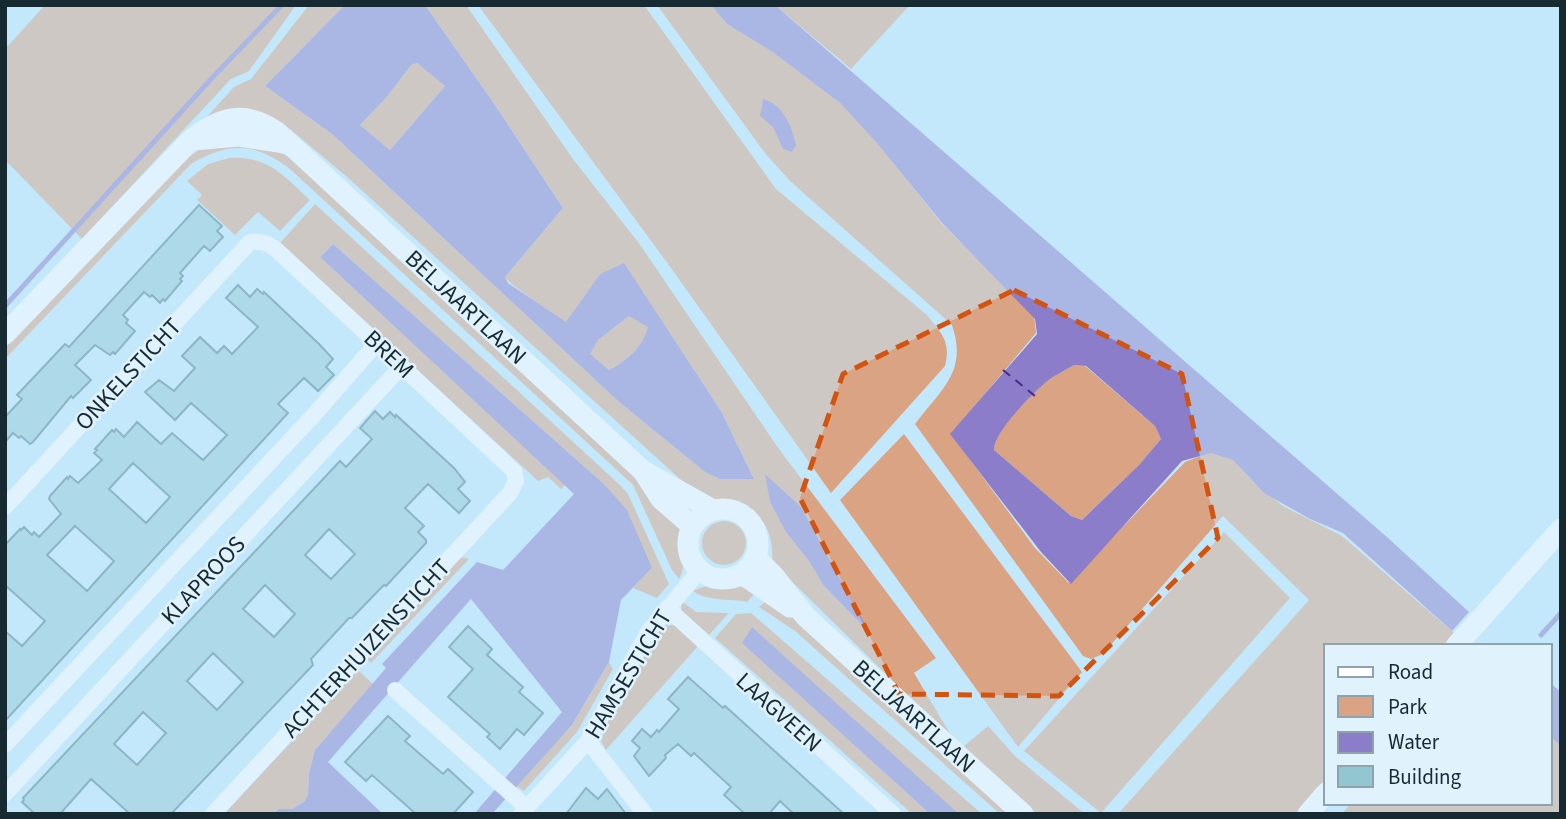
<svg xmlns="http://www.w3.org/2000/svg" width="1566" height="819" font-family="'Source Sans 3',sans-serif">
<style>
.green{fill:#daa383;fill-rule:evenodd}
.water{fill:#8b7dc9;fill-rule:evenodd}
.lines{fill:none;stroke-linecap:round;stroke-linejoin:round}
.stream{stroke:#8b7dc9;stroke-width:5}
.ferry{stroke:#462c86;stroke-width:2;stroke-dasharray:9 7;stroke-linecap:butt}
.building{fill:#92c7d1;stroke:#477a84;stroke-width:2;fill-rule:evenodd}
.minor{stroke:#fff;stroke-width:16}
.tertiary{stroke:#fff;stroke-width:21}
.marked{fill:none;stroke:#d35410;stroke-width:5;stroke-dasharray:14 9;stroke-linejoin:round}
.labels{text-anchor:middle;stroke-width:5;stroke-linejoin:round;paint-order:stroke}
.street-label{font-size:24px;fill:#172931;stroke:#e0f2fc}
</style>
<rect width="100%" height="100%" fill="#c4e8fb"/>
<path class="green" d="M45 5H296L249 71 231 79 82 239 5 160V49Z
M309 5H345L265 86 332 134 619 402 705 472 720 479H754L721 411 624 264 600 274 566 323C555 314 509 285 505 277L563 208 493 102 425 5H466L573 159 641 246 776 445 936 658 914 673 955 742 772 562C775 514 745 501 702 499L347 177 291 130 269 117 205 119 234 87 251 79ZM801 507 867 630 823 585 809 561Z
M478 5H644L776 189 927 315C942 334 951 341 945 366L831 493 671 268Z
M657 5H712L727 24 781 57 841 104 874 139 943 225 1034 315 1036 333 951 434 1035 548 1069 583 1185 462 1210 452 1234 460 1253 482 1283 506 1342 536 1454 633 1443 646H1326V778L1295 814H1118L1309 600 1223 516 1103 654 1091 659 1083 656 915 424C941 389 968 372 952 325L790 181 765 153Z
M775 5H910L851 69Z
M417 62 445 86 390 150 360 125 386 98 412 64Z
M222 144 268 146 287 156 654 495 682 525C681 544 688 563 679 579L672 570 633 485 290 169C255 142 229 142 191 164L5 359V348L183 161 200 149Z
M229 158C268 156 283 175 310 200L280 231 258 212 235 235 197 200 202 195 187 181 208 164Z
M315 204 621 486 628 494 669 584 657 598 633 588 652 568 604 484 333 244 320 257 565 485 561 489 548 477 538 481 280 243Z
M630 315 648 327C643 347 627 360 609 370L589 354 598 340Z
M1074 365 1085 366 1155 426 1161 439 1139 465 1082 520 1071 516 994 450C994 432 1030 395 1045 383 1053 376 1064 371 1074 365Z
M904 434 1082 672 1018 747 840 500Z
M702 543a22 22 0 1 1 44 0a22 22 0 1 1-44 0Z
M1224 532 1290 598 1101 813 1024 751Z
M460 557 469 559 371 663 367 659Z
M737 585 756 592 747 602C729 598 708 602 693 591L706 586Z
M767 600 798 622 1011 814H1000L795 631 759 607Z
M684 603 696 612 729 613 709 635 682 611 681 604Z
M751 613 982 814H959L743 643 930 814H912L715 638 736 614Z
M673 625 678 627 698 646 606 750 601 741 611 714 662 626Z
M609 662 613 669 577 732 524 791 516 786 572 725Z
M358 670 373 684 315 750 309 773 308 794 305 801 292 809H278L273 814H224Z
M988 726 1016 757 1085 814H1037L963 747Z
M1550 736 1561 746V814H1342L1351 803H1550Z"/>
<path class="water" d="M345 5H425L493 102 563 208 505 277 508 283 566 322 600 274 624 263 721 411 754 479H720L705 472 619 402 332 134 265 86ZM417 63 445 86 390 150 360 125 386 98 412 64ZM629 316 648 327C643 347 626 361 609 370L590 354 598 340Z
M711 5H775L1388 538 1469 612 1452 631 1343 533 1310 519 1264 493 1233 460 1211 453 1182 461 1071 584 1041 552 950 434 1037 334 1035 319 943 224 876 142 840 103 774 53 727 24ZM1074 365 1086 366 1155 426 1161 439 1139 465 1082 520 1071 516 994 450C994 432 1031 395 1045 383 1053 376 1064 371 1074 365Z
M763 99C783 104 792 126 796 145L792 152 783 149 773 127 760 116Z
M333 244 604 484 627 510 652 568 621 600 609 662 572 725 492 814H474L562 712 471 599 328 762 383 814H273L278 809H292L305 801 308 794 309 773 315 750 386 668 382 664 477 562 503 570 574 494 320 257Z
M765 474 801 507 869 632 823 585 809 561 786 532 770 502Z
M752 627 959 814H930L742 643Z
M1550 683 1561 692V746L1550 736Z"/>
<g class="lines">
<path class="stream" d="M5 306 211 79 282 5
M1541 635 1561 613"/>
<path class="ferry" d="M1003 370 1035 396"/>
</g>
<path class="building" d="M199 205 222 226 217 231 223 237 210 251 204 246 180 273 183 276 180 279 182 281 165 301 163 299 160 303 152 295 150 297 144 292 123 315 128 320 126 323 135 331 115 354 113 352 110 355 95 345 75 365 91 380 73 398 71 396 33 442 30 444 21 436 19 438 13 433 5 442V417L22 399 17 395 65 344 69 347Z
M238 285 250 297 257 289 263 294 264 292 319 344 333 359 326 367 334 375 318 391 304 378 278 404 288 413 5 721V631L22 646 45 621 5 585V545L20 529 21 530 24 527 32 535 34 532 39 537 61 514 49 499 50 496 67 477 68 479 70 476 78 483 102 460 94 453 97 450 95 449 112 430 114 432 116 429 124 437 137 422 161 444 172 433 203 460 227 435 191 403 175 420 145 392 159 380 174 391 195 368 182 356 200 337 217 353 224 346 232 354 258 327 226 298ZM133 463 170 497 146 523 109 489ZM75 526 114 561 87 591 47 555Z
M375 411 383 419 390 412 395 417 396 415 454 468 465 482 458 489 470 501 459 513 428 484 405 508 424 526 418 532 426 540V543L386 586 384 585 379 590 352 618H349L311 659 313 665 171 814H130L91 779 60 814H35L22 802 24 800 23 798 340 461 346 467 372 439 360 428ZM329 529 355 554 331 579 305 555ZM265 585 295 614 274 637 243 609ZM213 653 243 682 217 710 187 681ZM143 712 166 733 137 765 114 744Z
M468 626 492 649 487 655 523 687 519 692 543 713 524 735 517 729 500 749 487 737 490 734 448 697 473 669 449 647Z
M688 677 723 708 725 706 844 814H794L780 801 769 814H745L724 795 731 787 694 753 691 756 678 744 665 755 666 758 649 776 634 756 640 748 632 741 642 729 651 737 657 730 659 732 679 709 668 699Z
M388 716 410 736 405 741 443 774 448 769 473 792 453 814H416L372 775 366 781 345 762Z
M586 788 598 799 607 789 626 814H566Z"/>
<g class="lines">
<path class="minor" d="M5 507 250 242C264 241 270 244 280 253L514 471 516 481 510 493 213 814
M667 608 893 814
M395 690 526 807
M588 741 645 814
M5 745 312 417 377 343
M5 794 402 366
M521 814 588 741 648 632 700 570"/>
<path class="tertiary" d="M193 140 239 136 285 143
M5 334 190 141C219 117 244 109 277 132L643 471 661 499 692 526
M645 472 713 510
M688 544a35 35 0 1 1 70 0a35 35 0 1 1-70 0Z
M756 558 774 576 806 617 1023 814
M742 574 790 607
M1456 646 1561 529
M1308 814 1326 793"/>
</g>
<path d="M0 0H1566V819H0ZM1014 290 1182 374 1218 538 1059 696 899 694 800 498 843 374Z" fill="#c4e8fb" fill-opacity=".55" fill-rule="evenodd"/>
<path class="marked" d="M1014 290 1182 374 1218 538 1059 696 899 694 800 498 843 374Z"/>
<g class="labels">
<g class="street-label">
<text transform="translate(466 307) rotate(43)" y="8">BELJAARTLAAN</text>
<text transform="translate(389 354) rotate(43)" y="8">BREM</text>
<text transform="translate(128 374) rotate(-47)" y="8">ONKELSTICHT</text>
<text transform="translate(203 580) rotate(-47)" y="8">KLAPROOS</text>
<text transform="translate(366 648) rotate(-47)" y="8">ACHTERHUIZENSTICHT</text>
<text transform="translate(628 674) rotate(-59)" y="8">HAMSESTICHT</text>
<text transform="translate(779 712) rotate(42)" y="8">LAAGVEEN</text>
<text transform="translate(914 716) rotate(42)" y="8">BELJAARTLAAN</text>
</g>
</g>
<rect width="1566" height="819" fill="none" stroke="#172931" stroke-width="14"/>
<rect x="1324" y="644" width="228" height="161" fill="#e0f2fc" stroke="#90a2ab" stroke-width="2"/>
<rect x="1338" y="667" width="35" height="10" fill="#ffffff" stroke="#90a2ab" stroke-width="2"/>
<text x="1388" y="679" font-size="21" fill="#172931">Road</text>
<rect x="1338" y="696" width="35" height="21" fill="#daa383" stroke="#90a2ab" stroke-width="2"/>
<text x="1388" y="714" font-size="21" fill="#172931">Park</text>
<rect x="1338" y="732" width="35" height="21" fill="#8b7dc9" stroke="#90a2ab" stroke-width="2"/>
<text x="1388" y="749" font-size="21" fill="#172931">Water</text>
<rect x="1338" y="766" width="35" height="21" fill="#92c7d1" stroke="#90a2ab" stroke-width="2"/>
<text x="1388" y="784" font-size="21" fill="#172931">Building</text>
</svg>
